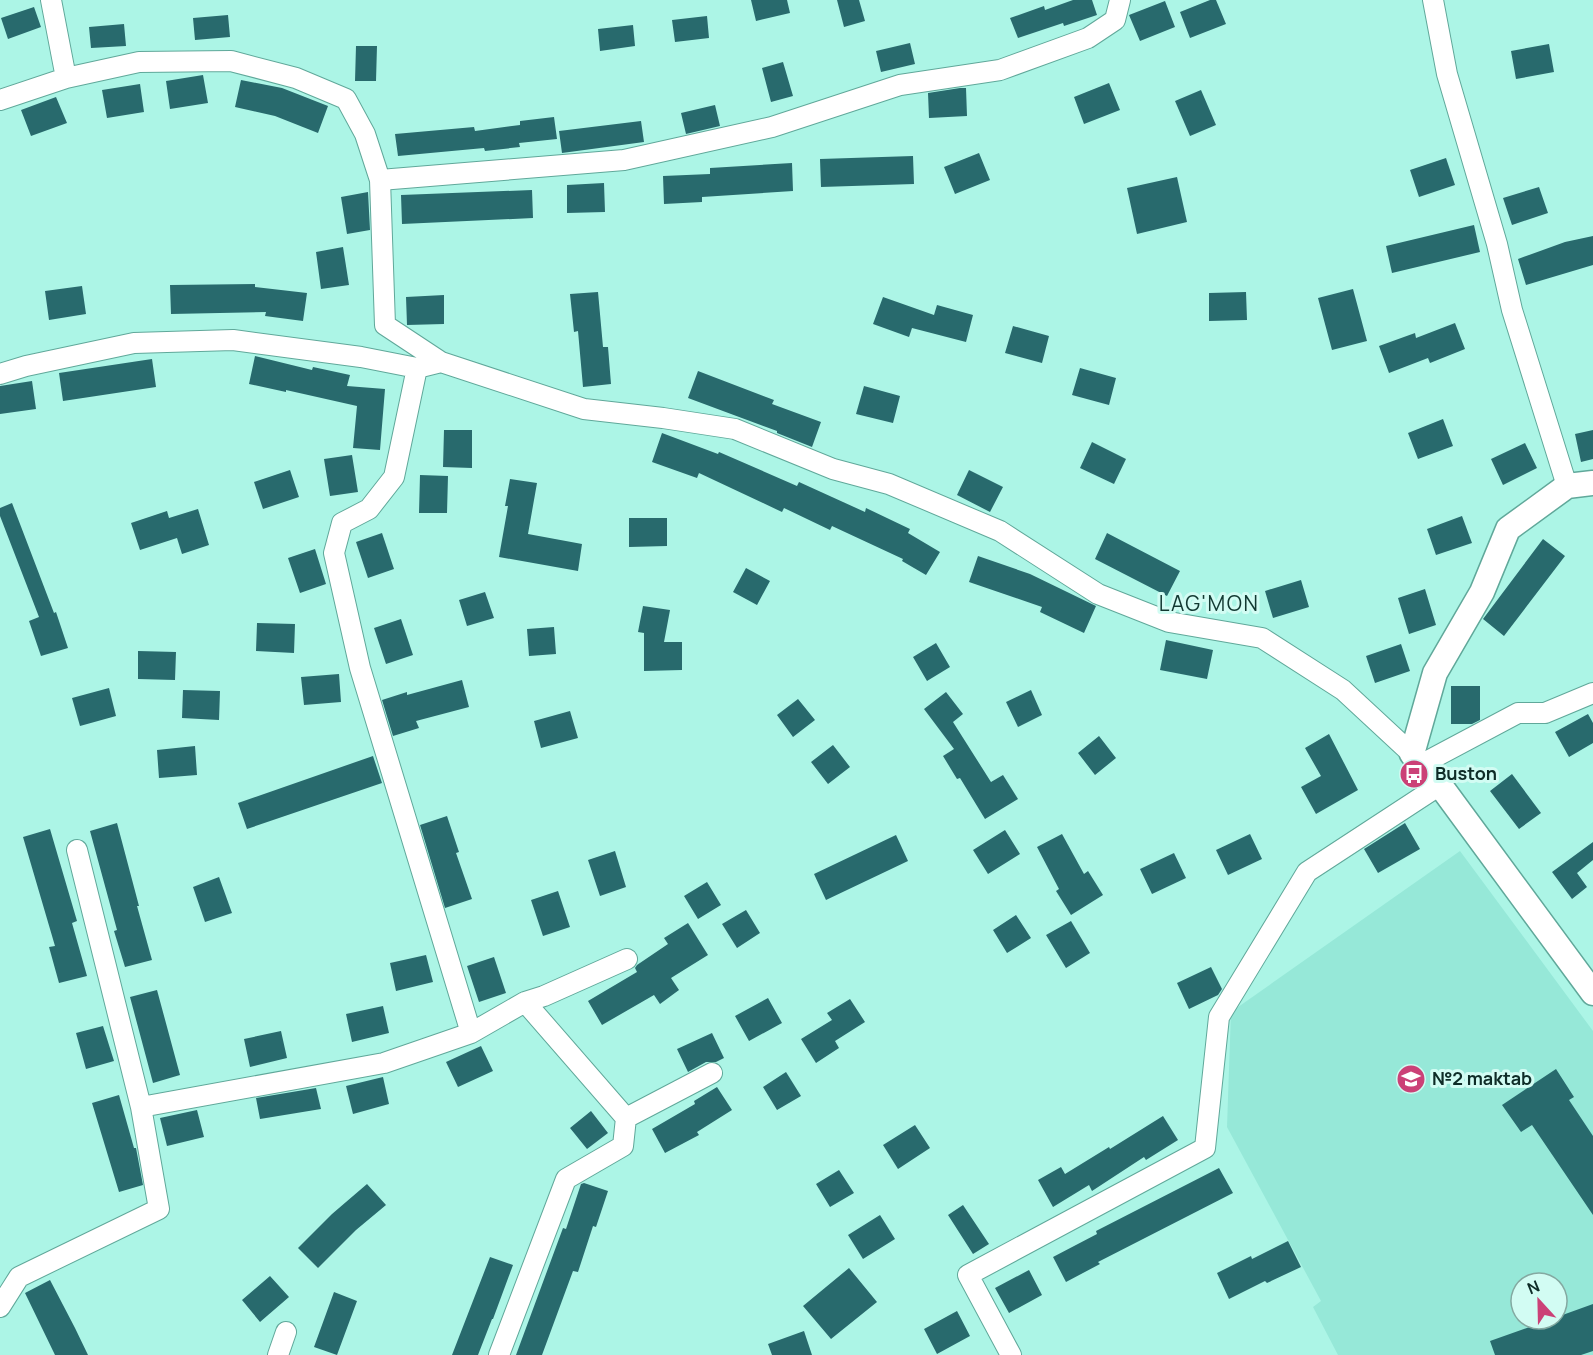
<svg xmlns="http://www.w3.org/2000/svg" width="1593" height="1355" font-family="Manrope,sans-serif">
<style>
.built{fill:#96e8d8;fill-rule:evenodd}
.building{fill:#286a6d}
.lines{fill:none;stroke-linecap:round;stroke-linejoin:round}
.minor-casing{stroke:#60a89a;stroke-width:22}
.tertiary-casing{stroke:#60a89a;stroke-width:27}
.minor{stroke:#fff;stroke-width:20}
.tertiary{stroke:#fff;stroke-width:24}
.labels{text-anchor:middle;stroke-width:6;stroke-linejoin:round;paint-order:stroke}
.poi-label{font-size:18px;font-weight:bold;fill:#0e2c27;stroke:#d2fcf3;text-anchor:start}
.quarter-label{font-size:21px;letter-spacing:1.5px;fill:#123932;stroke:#d2fcf3}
</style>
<rect width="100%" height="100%" fill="#acf5e6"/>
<path class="built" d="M1460 851 1593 1031V1355H1338L1313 1307 1321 1301 1227 1127 1231 1012ZM1521 1283H1557V1319H1521Z"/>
<path class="building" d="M751 0H787L790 13 756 21Z
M837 0H859L865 21 844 27Z
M1073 0H1092L1097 15 1064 26 1063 23 1018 38 1010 18 1044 6 1045 10Z
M1210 0H1216L1226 24 1190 38 1180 12Z
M1165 1 1175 27 1140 41 1129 15Z
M34 7 41 27 8 39 1 18Z
M228 15 230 37 195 40 193 18Z
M707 16 709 38 675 42 672 20Z
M124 24 126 46 91 48 89 27Z
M633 25 635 46 600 51 598 29Z
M910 43 915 64 881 72 876 51Z
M1549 44 1554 72 1516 79 1511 51Z
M356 46H377L376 81H355Z
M783 62 793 96 771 102 762 68Z
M203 75 208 103 170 109 166 81Z
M241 80 282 88 328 106 318 133 275 116 235 107Z
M1109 83 1120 110 1084 124 1074 97Z
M140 84 144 112 107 118 102 90Z
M960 88H966L967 116 929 118 928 93Z
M1201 90 1216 125 1190 136 1175 101Z
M56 97 67 123 31 136 21 110Z
M715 105 720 126 686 134 681 113Z
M554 117 557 139 519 143 520 147 485 151 484 148 398 156 395 134 474 127 475 131 520 125V121Z
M641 121 644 142 562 153 559 131Z
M979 153 990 180 955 194 944 167Z
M913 156 914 184 821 187 820 159Z
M1446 158 1455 185 1419 197 1410 170Z
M792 163 793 191 702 197V202L664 204 663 176 710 174V168Z
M1177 177 1187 222 1137 234 1127 188Z
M604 183 605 212 567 213V185Z
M1539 187 1548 213 1512 225 1503 198Z
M532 190 533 218 402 224 401 195Z
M368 192 370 230 347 234 341 197Z
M1474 225 1480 252 1392 273 1386 246Z
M1593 236V265L1526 285 1518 259 1565 242Z
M343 247 349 285 321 289 316 252Z
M255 284V287L307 293 303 321 265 316 266 312 171 314 170 285Z
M82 286 86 314 49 320 45 291Z
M1353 289 1367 341 1332 350 1318 298Z
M598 292 603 347H608L611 384 583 387 578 331 574 332 570 294Z
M1246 292 1247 320 1209 321V293Z
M444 295V324L407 325 406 297Z
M883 297 934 315 937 305 973 315 966 342 912 328 909 337 873 324Z
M1455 323 1465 349 1430 363 1428 358 1389 373 1379 346 1415 333 1416 338Z
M1013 326 1049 336 1042 363 1005 353Z
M255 356 312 370 313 367 350 375 347 386 385 389 380 450 353 448 357 406 286 390V392L249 384Z
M152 359 156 387 63 401 59 373Z
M1080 368 1116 378 1109 405 1072 395Z
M698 371 774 400 772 404 821 422 812 447 777 433V431L688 398Z
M32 381 36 409 0 414V386Z
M864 386 900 396 893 423 856 414Z
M1443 419 1453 446 1418 459 1408 433Z
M444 430H472V468L443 467Z
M1593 430V459L1581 462 1575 434Z
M662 433 718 454 719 452 797 486 799 482 865 512 866 508 910 529 908 533 940 552 926 575 902 561 903 559 832 526 830 530 784 508 782 512 699 473 697 478 652 462Z
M1092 442 1126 459 1114 484 1080 468Z
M1525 443 1537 468 1503 485 1491 459Z
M352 455 358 492 330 496 324 459Z
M290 470 299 497 263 509 254 482Z
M969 470 1003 487 990 512 957 495Z
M420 475 448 476 447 513H419Z
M510 479 537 483 528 534 582 544 578 571 499 557 508 506H505Z
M12 503 54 613 56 612 68 648 41 656 29 621 39 617 0 516V508Z
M198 509 209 545 182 554 177 538 140 550 131 523 167 511 169 518Z
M1462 516 1472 543 1436 555 1427 529Z
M629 518H667V546L629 547Z
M382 533 394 569 368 578 356 542Z
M1107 533 1180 571 1167 596 1095 559Z
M1543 539 1565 556 1504 636 1483 619Z
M315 549 326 584 300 593 288 558Z
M978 556 1030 574 1096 606 1084 633 1040 612 1042 607 969 582Z
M746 568 770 581 757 605 733 592Z
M1301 580 1309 607 1273 618 1265 591Z
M1425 589 1436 625 1409 634 1398 598Z
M485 592 494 618 467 626 459 600Z
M643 606 670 610 664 642H682V670L644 671V633L638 632Z
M401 619 413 655 386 664 374 628Z
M257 623 295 624 294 653 256 651Z
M554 627 556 654 529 656 527 629Z
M1166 640 1213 650 1207 679 1160 670Z
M936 643 950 667 927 681 913 657Z
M1401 644 1410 671 1375 683 1366 656Z
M138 651 176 652 175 680 138 679Z
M339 674 341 702 304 705 301 677Z
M462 680 469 707 416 721 419 728 393 736 382 700 407 692V695Z
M1451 686H1480V720L1472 724H1451Z
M109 688 116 716 80 726 72 698Z
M183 690 220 691 219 720 182 718Z
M1031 690 1042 715 1018 727 1006 702Z
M946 692 963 714 953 722 991 782 1003 775 1018 799 985 819 960 778 957 779 943 756 954 749 924 709Z
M798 699 815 720 793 737 777 715Z
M570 711 578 738 541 748 534 721Z
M1588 714 1593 723V743L1569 757 1555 732Z
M1329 734 1358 790 1316 814 1301 787 1321 776 1305 748Z
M1099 736 1116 758 1095 775 1078 753Z
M833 745 850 767 828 784 811 762Z
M195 746 197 775 159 778 157 750Z
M373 756 382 783 247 829 238 803Z
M1512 774 1541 813 1519 829 1490 791Z
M447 816 459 852 456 853 472 899 445 908 420 825Z
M117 823 139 906H137L152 960 125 967 114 931 117 930 90 831Z
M1405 823 1420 849 1378 873 1364 849Z
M50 829 77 921 72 923 87 976 59 983 49 947 55 946 23 837Z
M1005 830 1020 854 988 874 973 850Z
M1062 834 1084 874 1088 871 1103 895 1071 915 1056 891 1059 889 1037 847Z
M1250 834 1262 859 1228 875 1216 850Z
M896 835 908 861 826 900 814 874Z
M1593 842V860L1577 873 1587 887 1572 899 1552 872Z
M615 851 626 887 600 896 588 860Z
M1174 853 1186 878 1152 894 1140 869Z
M219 877 232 913 205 922 193 887Z
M707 882 721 905 698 919 684 896Z
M558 891 570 927 543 936 531 900Z
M746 910 760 933 737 948 722 924Z
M1016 915 1031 938 1007 953 993 930Z
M1071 921 1090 953 1066 968 1046 935Z
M688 923 708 955 671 978 679 990 660 1004 654 995 602 1025 588 1001 637 972 635 968 637 965 668 944 664 938Z
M426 955 433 982 396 991 390 963Z
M494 957 506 993 479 1002 467 966Z
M1211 967 1222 989 1218 995 1189 1009 1177 983Z
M157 990 180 1075 153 1083 130 997Z
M768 998 782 1023 749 1041 735 1016Z
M850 999 865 1022 835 1041 839 1048 816 1063 801 1039 832 1020 827 1013Z
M383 1006 389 1033 352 1042 346 1014Z
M103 1026 114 1061 86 1069 76 1033Z
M281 1031 287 1058 250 1067 244 1039Z
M712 1033 724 1058 716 1062H706L688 1072 677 1049Z
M481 1046 493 1071 458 1087 446 1062Z
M1556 1069 1574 1097 1569 1100 1593 1136V1215L1532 1125 1521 1132 1502 1105Z
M786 1072 801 1096 777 1110 763 1087Z
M383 1077 389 1104 353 1114 346 1086Z
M717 1087 732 1110 697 1132 699 1135 665 1153 652 1129 695 1104 694 1101Z
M316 1088 321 1109 260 1119 256 1098Z
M119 1095 134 1148H136L143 1185 119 1192 92 1103Z
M197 1110 204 1137 167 1146 160 1118Z
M591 1111 608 1133 587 1149 570 1128Z
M1163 1116 1178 1140 1146 1160 1144 1157 1092 1191 1089 1185 1053 1207 1038 1180 1061 1167 1065 1174 1109 1147 1110 1149Z
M915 1125 930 1148 898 1169 883 1145Z
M1219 1168 1233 1193 1098 1262 1100 1264 1066 1282 1053 1257 1097 1234 1096 1231Z
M839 1170 854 1193 830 1207 816 1184Z
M584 1183 608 1191 596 1227 593 1226 578 1272 573 1271 542 1355H516L563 1228 566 1229 581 1184Z
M367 1184 386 1205 356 1230 318 1268 298 1248 332 1214Z
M963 1205 989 1244 973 1254 948 1215Z
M880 1215 895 1239 863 1259 848 1235Z
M1288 1241 1301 1267 1267 1283 1265 1281 1229 1299 1217 1273 1251 1256 1252 1259Z
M490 1257 513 1265 493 1319H492L478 1355H452Z
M849 1268 877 1302 831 1339 803 1306Z
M1029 1270 1042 1295 1009 1313 995 1288Z
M270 1276 289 1297 260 1322 242 1300Z
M50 1280 75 1328 88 1355H55L25 1293Z
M334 1292 357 1301 337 1355 314 1347Z
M1593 1304V1351L1581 1355H1495L1490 1341 1552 1319H1557V1317Z
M957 1311 970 1336 937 1354 924 1329Z
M804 1331 812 1355H772L768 1344Z"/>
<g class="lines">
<g class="minor-casing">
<path id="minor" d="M51 0 66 78
M1433 0 1447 74 1497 244 1512 310 1567 486
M0 100 66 78 139 62 231 61 296 78 346 99 365 134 380 180 385 325 441 362
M380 180 624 160 772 127 900 85 1000 70 1088 38 1115 20 1120 0
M417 368 394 477 369 509 342 523 334 553 360 668 471 1033
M0 374 26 366 134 343 233 340 361 357 417 368 441 362 584 409 663 418 735 429 833 469 889 484 1000 531 1098 594 1169 622 1262 638 1343 690 1412 754
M1422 764 1518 713H1545L1593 693
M525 1002 626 1118
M141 1107 384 1063 471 1033 525 1002 544 996 627 959
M0 1307 19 1277 159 1209 141 1107 77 850
M278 1355 286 1332
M499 1355 566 1179 623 1146 626 1118 712 1073
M1011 1355 968 1275 1205 1148 1219 1017 1307 872 1440 785"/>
</g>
<g class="tertiary-casing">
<path id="tertiary" d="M1593 483 1567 486 1508 529 1482 592 1435 673 1412 754 1440 785 1593 993"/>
</g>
<use href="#minor" class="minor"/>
<use href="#tertiary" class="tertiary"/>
</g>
<defs>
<g id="bus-disc" transform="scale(1.5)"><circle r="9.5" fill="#cb4177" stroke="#d2fcf3"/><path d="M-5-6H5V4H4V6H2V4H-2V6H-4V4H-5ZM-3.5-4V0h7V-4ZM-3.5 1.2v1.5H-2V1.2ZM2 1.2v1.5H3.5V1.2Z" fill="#fff"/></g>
<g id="school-disc" transform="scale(1.5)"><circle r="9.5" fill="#cb4177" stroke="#d2fcf3"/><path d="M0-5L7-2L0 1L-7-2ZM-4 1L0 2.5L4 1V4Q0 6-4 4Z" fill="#fff"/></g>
</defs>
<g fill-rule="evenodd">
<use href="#bus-disc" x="1414" y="774"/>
<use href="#school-disc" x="1411" y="1079"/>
</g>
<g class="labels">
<g class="poi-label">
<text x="1435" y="780">Buston</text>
<text x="1432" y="1085">№2 maktab</text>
</g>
<g class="quarter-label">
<text x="1209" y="611">LAG'MON</text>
</g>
</g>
<g transform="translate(1539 1301) rotate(338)"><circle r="28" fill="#d2fcf3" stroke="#84a9a1" stroke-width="1.5"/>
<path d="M0-4.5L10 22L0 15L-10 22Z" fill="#cb4177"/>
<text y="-9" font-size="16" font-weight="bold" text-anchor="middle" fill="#0e2c27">N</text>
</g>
</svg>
